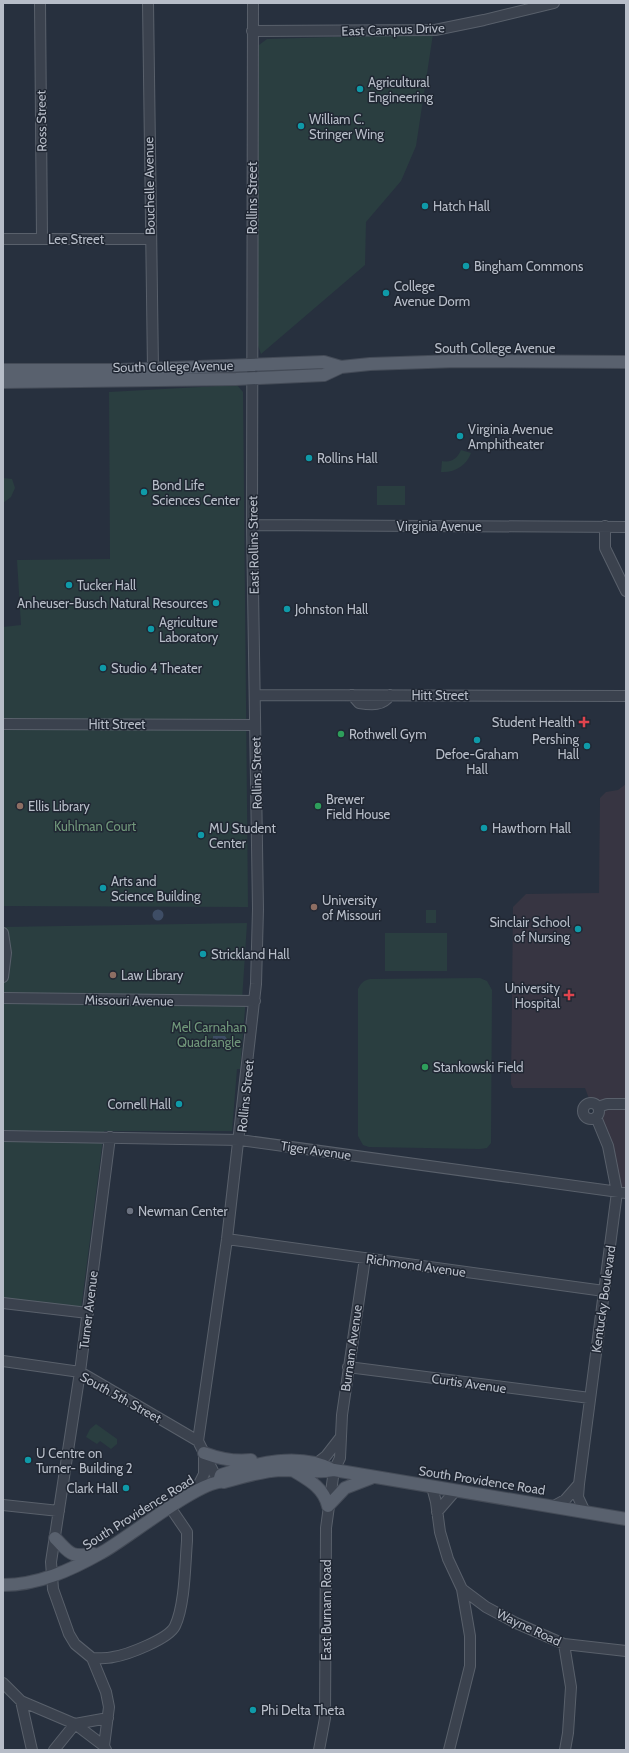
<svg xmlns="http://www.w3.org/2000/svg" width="629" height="1753" font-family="Cabin,sans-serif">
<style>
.medical{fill:#373542}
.green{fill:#2a3e40}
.water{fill:#3e4d65}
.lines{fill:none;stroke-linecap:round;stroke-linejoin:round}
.minor-casing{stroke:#59606b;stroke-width:12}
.major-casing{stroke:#444b57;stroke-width:14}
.minor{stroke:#3b424e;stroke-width:10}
.major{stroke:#59616e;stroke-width:12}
.culture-dot{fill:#0f9aa8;stroke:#202733;stroke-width:1.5}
.health-dot{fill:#e0444e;stroke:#202733;stroke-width:1.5}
.leisure-dot{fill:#2e9e5b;stroke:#202733;stroke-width:1.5}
.education-dot{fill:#8d6e63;stroke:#202733;stroke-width:1.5}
.worship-dot{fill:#6b7280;stroke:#202733;stroke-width:1.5}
.labels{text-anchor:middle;stroke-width:3;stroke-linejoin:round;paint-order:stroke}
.street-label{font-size:13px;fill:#b7bdc8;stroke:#202733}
.poi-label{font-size:13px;fill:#b7bdc8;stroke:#202733;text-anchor:start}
.park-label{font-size:13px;fill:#70977a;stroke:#202733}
</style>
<rect width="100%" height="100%" fill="#27303e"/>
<path class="medical" d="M626 784V1192H617L596 1117 585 1088H513L511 1084 513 907 526 894 599 893 600 798 606 792 618 790Z"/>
<path class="green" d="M433 34 416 146 401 181 366 222 365 265 261 354 257 343 259 45 267 39Z
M237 385 243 392 248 907 3 906V627L21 625 17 560 110 559 109 392Z
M461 450 471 453C467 465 455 473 441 472L442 461C451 463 457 459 461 450Z
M3 478 12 479 15 488 11 497 3 503Z
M377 486H405V505H377Z
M426 910H436V923H426Z
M247 923 242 1001H245V1009L240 1069H237L232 1131H104L81 1309 3 1299V927Z
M385 933H447V971H385Z
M480 978 487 981 492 990 491 1143 487 1148 480 1149 369 1147 363 1145 358 1136V989C361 983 364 980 370 979Z
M96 1424 117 1439V1444L111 1449 100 1441 97 1444 86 1437 90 1429Z"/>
<path class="water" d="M152.5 915a5.5 5.5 0 1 1 11 0a5.5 5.5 0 1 1-11 0Z
M213 1036H225L227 1039 225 1040H213Z"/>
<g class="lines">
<g class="minor-casing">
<path id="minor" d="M40 3 42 239
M148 3 153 369
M252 31 435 30 484 20 554 3
M3 239H150
M252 525 626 527
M605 526V548L626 591
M255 695 626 696
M352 695 359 703C372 705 383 706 390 695
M3 724 255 725
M3 933 6 953 3 977
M3 998 255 1001
M583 1111a8 8 0 1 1 16 0a8 8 0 1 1-16 0Z
M598 1107 607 1104H626
M3 1136 240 1140 626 1193
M227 1239 604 1291
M3 1303 88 1313
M3 1361 80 1372 198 1441 218 1481
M348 1367 590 1398
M198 1441 227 1239 256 984 258 909 252 525 253 3
M317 1463 326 1456 340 1438
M432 1487 436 1502 440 1532 448 1559 462 1589 470 1636V1666L449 1750
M195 1492 204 1474V1456
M3 1505 59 1511
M554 1506 565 1500 579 1484
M437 1512 456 1490
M585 1512 578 1497 579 1484 617 1192 608 1146 596 1117
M462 1589 486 1607 516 1623 564 1644 626 1651
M564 1644 571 1687 568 1733 565 1750
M92 1658C99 1658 106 1659 113 1657 127 1655 169 1639 175 1626 185 1605 185 1565 187 1541V1532L170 1507
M3 1683 21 1701 75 1724 104 1746 106 1750
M21 1701 32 1750
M104 1746 109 1707 106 1692 92 1658 75 1644 69 1634 53 1589 51 1562 80 1372 110 1137
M54 1750 75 1724 108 1718
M319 1750 325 1718 326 1528 334 1470 340 1458 342 1415 365 1258"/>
</g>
<g class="major-casing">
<path id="major" d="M3 370H120L324 362 341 367
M3 382 236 379 324 375 341 367 370 364 457 361 626 362
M204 1453C220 1459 234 1462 251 1460
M294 1471C309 1480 324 1488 328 1506
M220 1478 221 1475C256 1463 300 1452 333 1470
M328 1506 345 1488 371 1478
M55 1538C71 1554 69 1557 94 1554
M3 1585C38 1585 71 1570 101 1553 124 1541 202 1478 224 1482 242 1477 261 1471 281 1470 299 1470 316 1473 334 1470L626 1519"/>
</g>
<use href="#minor" class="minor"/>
<use href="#major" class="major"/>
</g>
<g class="culture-dot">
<circle cx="360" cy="89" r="4"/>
<circle cx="301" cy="126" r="4"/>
<circle cx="425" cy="206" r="4"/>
<circle cx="466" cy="266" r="4"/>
<circle cx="386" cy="293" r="4"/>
<circle cx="460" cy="436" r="4"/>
<circle cx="309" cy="458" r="4"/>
<circle cx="144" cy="492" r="4"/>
<circle cx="69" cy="585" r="4"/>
<circle cx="216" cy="603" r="4"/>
<circle cx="287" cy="609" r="4"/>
<circle cx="151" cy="629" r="4"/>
<circle cx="103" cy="668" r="4"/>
<circle cx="477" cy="740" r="4"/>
<circle cx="587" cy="746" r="4"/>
<circle cx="484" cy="828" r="4"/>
<circle cx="201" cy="835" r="4"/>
<circle cx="103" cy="888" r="4"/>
<circle cx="578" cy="929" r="4"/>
<circle cx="203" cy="954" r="4"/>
<circle cx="179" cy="1104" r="4"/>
<circle cx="28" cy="1460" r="4"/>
<circle cx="126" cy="1488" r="4"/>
<circle cx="253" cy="1710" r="4"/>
</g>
<g class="health-dot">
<path d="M582 716h4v4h4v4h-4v4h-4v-4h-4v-4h4z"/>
<path d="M567 989h4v4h4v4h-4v4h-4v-4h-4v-4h4z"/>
</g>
<g class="leisure-dot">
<circle cx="341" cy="734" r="4"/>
<circle cx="318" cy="806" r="4"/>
<circle cx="425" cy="1067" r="4"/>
</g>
<g class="education-dot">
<circle cx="20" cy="806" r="4"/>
<circle cx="314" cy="907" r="4"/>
<circle cx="113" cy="975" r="4"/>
</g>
<circle class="worship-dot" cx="130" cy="1211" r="4"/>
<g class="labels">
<g class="street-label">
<text transform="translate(393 29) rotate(-2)" y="5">East Campus Drive</text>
<text transform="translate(41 121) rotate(-91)" y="5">Ross Street</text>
<text transform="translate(149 186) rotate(-91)" y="5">Bouchelle Avenue</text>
<text transform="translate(252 198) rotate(-90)" y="5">Rollins Street</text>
<text x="76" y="244">Lee Street</text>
<text x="495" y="353">South College Avenue</text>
<text transform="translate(173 366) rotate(-1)" y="5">South College Avenue</text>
<text x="439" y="531">Virginia Avenue</text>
<text transform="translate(253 545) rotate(-91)" y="5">East Rollins Street</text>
<text x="440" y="700">Hitt Street</text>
<text x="117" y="729">Hitt Street</text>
<text transform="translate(256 773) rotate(-91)" y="5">Rollins Street</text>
<text transform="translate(129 1000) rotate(1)" y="5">Missouri Avenue</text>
<text transform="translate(245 1096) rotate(-84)" y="5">Rollins Street</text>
<text transform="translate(316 1150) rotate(8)" y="5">Tiger Avenue</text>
<text transform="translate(416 1265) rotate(8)" y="5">Richmond Avenue</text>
<text transform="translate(603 1299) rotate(-82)" y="5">Kentucky Boulevard</text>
<text transform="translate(88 1310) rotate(-83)" y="5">Turner Avenue</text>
<text transform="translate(351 1348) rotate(-82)" y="5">Burnam Avenue</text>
<text transform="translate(469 1383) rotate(8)" y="5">Curtis Avenue</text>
<text transform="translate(121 1397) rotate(29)" y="5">South 5th Street</text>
<text transform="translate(482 1480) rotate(9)" y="5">South Providence Road</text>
<text transform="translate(138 1512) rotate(-32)" y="5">South Providence Road</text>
<text transform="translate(326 1610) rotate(-90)" y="5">East Burnam Road</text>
<text transform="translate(529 1627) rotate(25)" y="5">Wayne Road</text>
</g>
<g class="poi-label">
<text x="368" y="87">Agricultural<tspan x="368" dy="15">Engineering</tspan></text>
<text x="309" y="124">William C.<tspan x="309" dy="15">Stringer Wing</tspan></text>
<text x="433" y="211">Hatch Hall</text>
<text x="474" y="271">Bingham Commons</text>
<text x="394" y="291">College<tspan x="394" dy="15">Avenue Dorm</tspan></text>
<text x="468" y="434">Virginia Avenue<tspan x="468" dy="15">Amphitheater</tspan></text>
<text x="317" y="463">Rollins Hall</text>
<text x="152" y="490">Bond Life<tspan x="152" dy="15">Sciences Center</tspan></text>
<text x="77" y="590">Tucker Hall</text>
<text x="208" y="608" text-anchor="end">Anheuser-Busch Natural Resources</text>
<text x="295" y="614">Johnston Hall</text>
<text x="159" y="627">Agriculture<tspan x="159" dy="15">Laboratory</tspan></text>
<text x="111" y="673">Studio 4 Theater</text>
<text x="575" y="727" text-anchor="end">Student Health</text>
<text x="349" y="739">Rothwell Gym</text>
<text x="579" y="744" text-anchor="end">Pershing<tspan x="579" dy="15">Hall</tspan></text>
<text x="477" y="759" text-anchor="middle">Defoe-Graham<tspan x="477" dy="15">Hall</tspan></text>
<text x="326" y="804">Brewer<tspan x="326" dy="15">Field House</tspan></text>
<text x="28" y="811">Ellis Library</text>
<text x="209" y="833">MU Student<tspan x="209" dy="15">Center</tspan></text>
<text x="492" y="833">Hawthorn Hall</text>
<text x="111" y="886">Arts and<tspan x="111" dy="15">Science Building</tspan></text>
<text x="322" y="905">University<tspan x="322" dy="15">of Missouri</tspan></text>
<text x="570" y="927" text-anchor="end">Sinclair School<tspan x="570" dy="15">of Nursing</tspan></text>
<text x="211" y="959">Strickland Hall</text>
<text x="121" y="980">Law Library</text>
<text x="560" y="993" text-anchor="end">University<tspan x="560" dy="15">Hospital</tspan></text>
<text x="433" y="1072">Stankowski Field</text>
<text x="171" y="1109" text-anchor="end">Cornell Hall</text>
<text x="138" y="1216">Newman Center</text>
<text x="36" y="1458">U Centre on<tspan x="36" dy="15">Turner- Building 2</tspan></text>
<text x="118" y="1493" text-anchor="end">Clark Hall</text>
<text x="261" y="1715">Phi Delta Theta</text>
</g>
<g class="park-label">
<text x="95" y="831">Kuhlman Court</text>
<text x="209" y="1032">Mel Carnahan<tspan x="209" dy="15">Quadrangle</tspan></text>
</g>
</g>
<rect width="629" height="1753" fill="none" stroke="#b7bdc8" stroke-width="8"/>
</svg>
